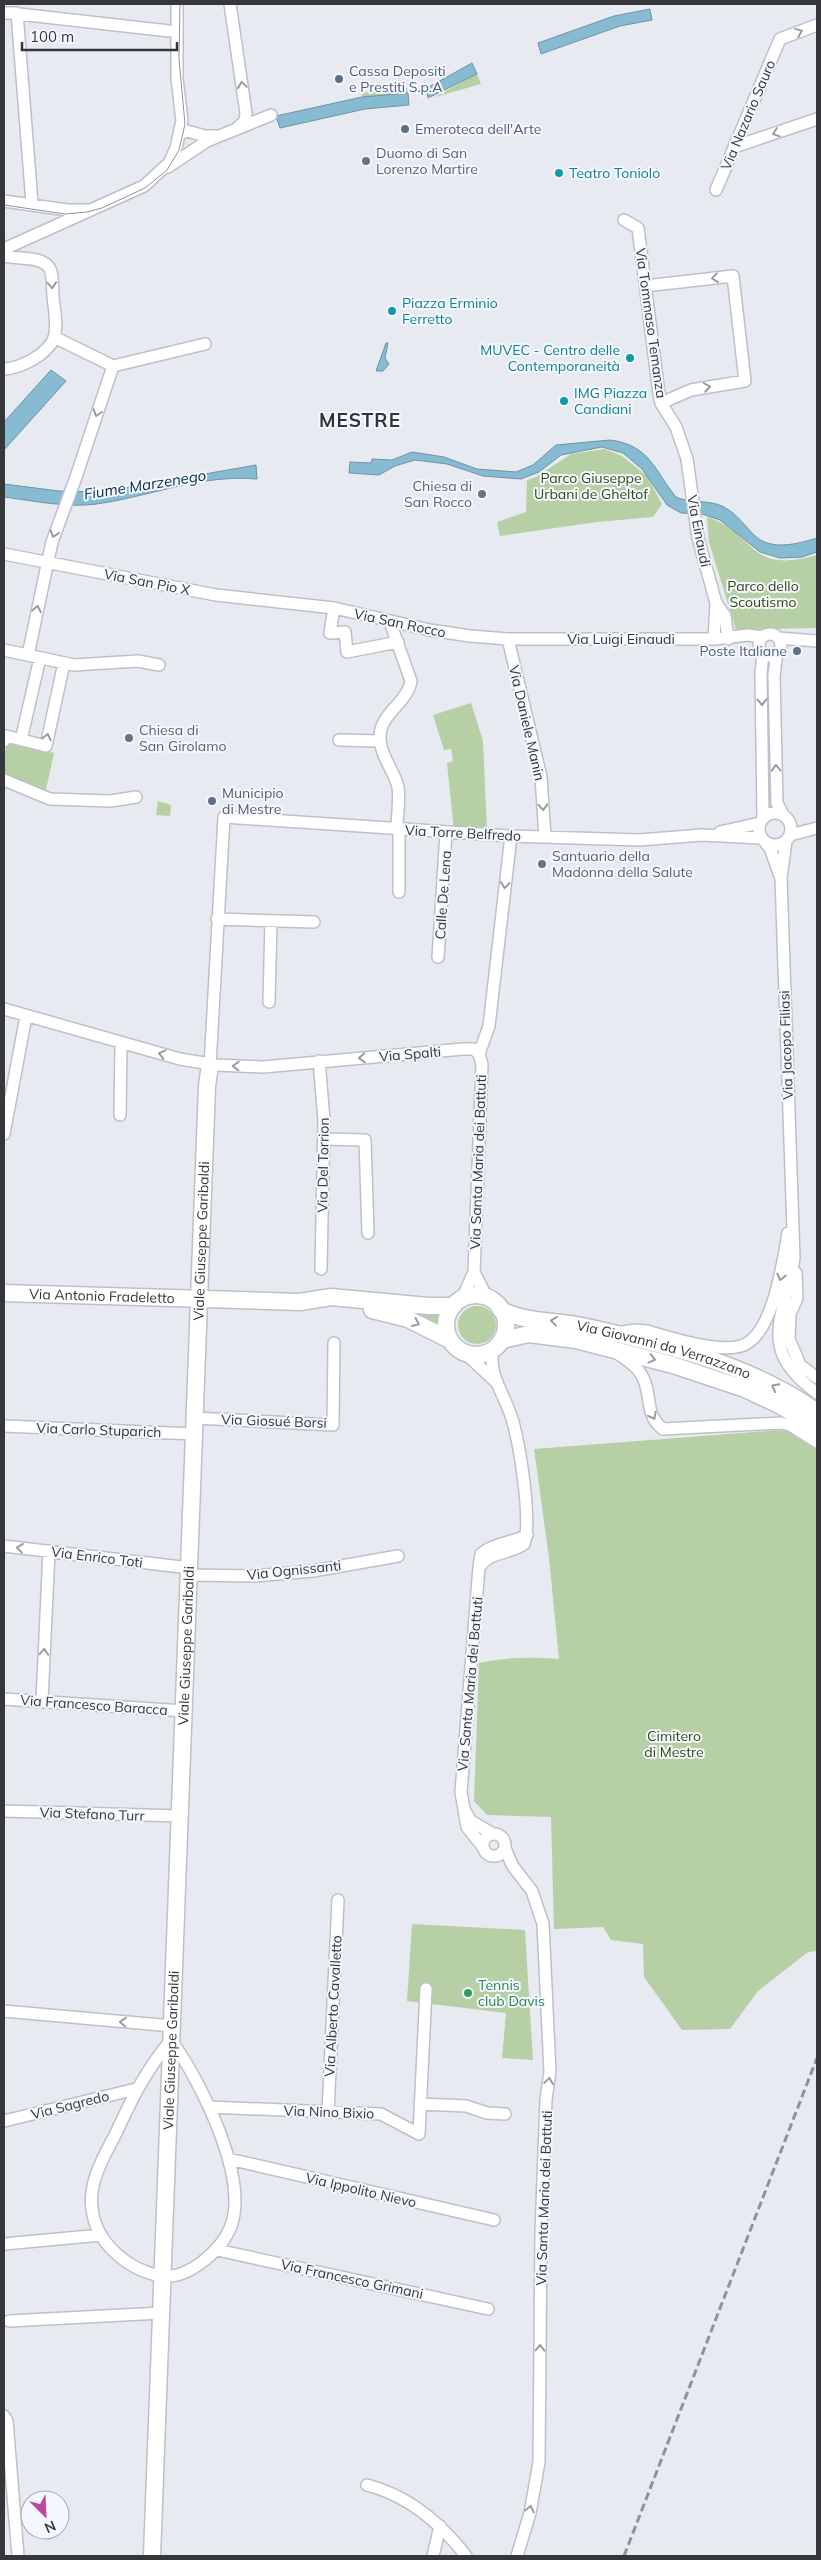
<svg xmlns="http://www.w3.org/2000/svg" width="821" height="2560" font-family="Mulish,sans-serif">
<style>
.green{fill:#b6cfa5}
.water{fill:#87bbd2;stroke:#6f93a4}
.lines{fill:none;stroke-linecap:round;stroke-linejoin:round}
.street-casing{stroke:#bec0c8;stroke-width:14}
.secondary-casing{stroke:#bec0c8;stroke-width:19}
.street{stroke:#fff;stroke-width:11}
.secondary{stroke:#fff;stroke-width:16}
.tram{stroke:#919298;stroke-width:1}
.rail{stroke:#919298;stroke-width:3;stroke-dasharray:8 4;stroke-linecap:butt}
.oneway{stroke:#9a9b9c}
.service-dot{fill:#5c6f8a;stroke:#f5f7fe;stroke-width:2}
.worship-dot{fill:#6b7280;stroke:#f5f7fe;stroke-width:2}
.culture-dot{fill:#0f9aa8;stroke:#f5f7fe;stroke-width:2}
.leisure-dot{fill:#2e9e5b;stroke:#f5f7fe;stroke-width:2}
.labels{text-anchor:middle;stroke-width:4;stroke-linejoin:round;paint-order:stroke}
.service-label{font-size:14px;fill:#4e5e75;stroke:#f5f7fe;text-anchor:start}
.street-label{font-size:14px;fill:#36373a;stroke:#f5f7fe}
.worship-label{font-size:14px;fill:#5b616d;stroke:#f5f7fe;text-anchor:start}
.culture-label{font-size:14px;fill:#0d838f;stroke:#f5f7fe;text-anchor:start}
.park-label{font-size:14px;fill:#2c4a0d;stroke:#f5f7fe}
.leisure-label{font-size:14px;fill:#27864d;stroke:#f5f7fe;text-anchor:start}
.water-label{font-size:15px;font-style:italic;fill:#002f40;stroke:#f5f7fe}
.district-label{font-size:19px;font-weight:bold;letter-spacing:1px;fill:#313339;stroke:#f5f7fe}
</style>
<rect width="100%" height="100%" fill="#e8eaf2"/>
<path class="green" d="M477 74 481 84 435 97Z
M407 88 408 93 362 97 361 93Z
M605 449 622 456 647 476 662 504 653 517 597 522 500 536 497 522 526 512 527 480 536 477 571 454Z
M707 517C758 534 746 575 817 555V628L736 630 709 542Z
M471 703 483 741 487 832 454 831 447 763 453 761 451 749 444 750 433 715Z
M8 741 54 753 45 794 4 777V755Z
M158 801 171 805 170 816 156 815Z
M458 1325a19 19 0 1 1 38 0a19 19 0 1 1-38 0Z
M397 1309 444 1311 440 1318 441 1328Z
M780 1430 787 1431 817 1450V1951L808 1952 758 1991 730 2029 682 2030 644 1977 643 1944 611 1940 603 1927 554 1929 551 1817 487 1815 474 1801 479 1663C505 1657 532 1657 559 1659L549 1558 534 1449Z
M412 1924 525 1930 533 2060 502 2058 506 2013 407 2001Z"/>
<path class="water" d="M650 9 652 20 620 26 541 54 538 43 614 16Z
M472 63 477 74 428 98 427 88Z
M408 93 409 105 365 109 280 128 276 116 362 97Z
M386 343H388L385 358 389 364 383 371H376Z
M51 370 66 381 4 450V422Z
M610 440C650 445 654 470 676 497 691 504 709 499 724 507 737 514 745 526 755 536 772 551 797 544 817 538V552L802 557 780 558 760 552 720 520 702 514 681 513 667 505 642 469 623 453 602 447 561 455 539 472 521 479 483 476 447 464 415 460 395 466 379 475 349 473 350 462 371 463 372 459 392 460 412 452 444 457 477 469 516 472 533 465 556 445Z
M256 465 257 479C205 474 153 495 103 503 70 509 36 501 4 497V484L59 491 102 492Z"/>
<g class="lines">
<g class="street-casing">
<path id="street" d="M230 4 246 113 245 121 236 129
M4 13H17L32 203
M10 13 169 31
M180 134 187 131 205 136H217
M734 147 817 119
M168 167 207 141 271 115
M716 190 780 39 817 25
M4 201 67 210H88
M624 220 638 228 659 394 661 403 676 427 687 459 698 538 716 603 725 616 728 639
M4 249 144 186 169 163 176 148 182 121 177 78V4
M4 256C16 259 39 256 48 266 54 273 52 287 53 296 54 308 58 326 54 338 47 355 21 368 4 369
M645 286 733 276 745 381 691 390 661 403
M54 337 113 366 205 344
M4 554 216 595 334 608 430 630 470 636 508 639H714L748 635 762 637
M334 608 330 633 345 632 347 652 398 642
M390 622 411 681C408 702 380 714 380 736 379 754 394 770 398 787 400 800 397 816 397 829
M759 645a11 11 0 1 1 22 0a11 11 0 1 1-22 0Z
M778 638 817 641
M508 639 541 777 545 837
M714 639 716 603
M4 650 74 665 138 661 159 665
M777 652 774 676 777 803 783 815
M763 653 761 673 763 818
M28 655 52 542 76 477 113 366
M21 740 40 658
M339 740 380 741
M4 741 6 736 46 746 64 663
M4 780 50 799 111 801 136 797
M759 829a16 16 0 1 1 32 0a16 16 0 1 1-32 0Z
M399 829V892
M720 832 760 823
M790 835 817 828
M786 841 781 878 794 1258C784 1319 756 1349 817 1393
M765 842 770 848 780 876
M217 919 314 922
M438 957 446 833
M269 1002 271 921
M4 1009 180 1059 216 1065 263 1067 463 1049H474L479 1054
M479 1054 489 1026 511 836
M319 1061 324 1120 321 1269
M210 1065 224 817 511 836 639 840 702 835 761 838
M120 1115 121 1043
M4 1134 26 1016
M324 1139 365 1140 368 1233
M474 1272 487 1298
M796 1273 797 1298 790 1314 789 1339 800 1365 817 1378
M462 1299 474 1272 482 1064 479 1054
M623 1332 635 1330 647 1331C671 1338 717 1353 741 1346 773 1337 783 1261 788 1233
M617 1353C625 1359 636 1365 641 1374 653 1392 643 1414 663 1429L781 1423 790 1425 817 1442
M466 1354 496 1382
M195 1418 333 1425 334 1343
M4 1426 194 1434
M4 1546 190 1568
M481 1565C491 1551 511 1554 524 1544 532 1520 520 1448 513 1422 507 1398 487 1375 493 1349
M190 1575 255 1576 313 1571 398 1556
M4 1699 184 1711
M42 1701 49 1551
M4 1811 180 1816
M465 1811 471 1821 493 1834
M483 1845a11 11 0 1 1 22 0a11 11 0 1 1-22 0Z
M483 1847 467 1827 461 1792 479 1567 481 1554C494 1543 512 1543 527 1535
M505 1848 512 1865 532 1891 543 1924 550 2072 546 2099 541 2232 539 2462 530 2513 517 2556
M4 2011 172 2026
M171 2040C200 2080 249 2177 231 2226 222 2250 188 2280 161 2276 128 2270 96 2243 92 2209 88 2181 105 2155 117 2131 133 2096 147 2069 171 2040Z
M420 2104 466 2106 487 2113 505 2114
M209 2107 381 2114 419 2134 426 1989
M328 2112 338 1900
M4 2121 136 2089
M229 2159 494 2220
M4 2244 101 2235
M217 2250 488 2309
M9 2321 161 2313
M4 2416 7 2421 18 2556
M367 2485C409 2496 440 2522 466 2556
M433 2556 440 2526"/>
</g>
<g class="secondary-casing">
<g id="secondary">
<path id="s1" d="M4 1293 269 1301 300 1302 331 1297 428 1306H453"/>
<circle cx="476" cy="1325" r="30"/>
<path d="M372 1310 408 1319 450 1340"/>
<path id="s2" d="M501 1310C526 1323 555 1320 582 1326 664 1344 748 1363 817 1412"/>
<path d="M502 1340 529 1334 576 1340 673 1365 745 1389 781 1406 817 1428"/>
<path id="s3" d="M152 2556 207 1086 210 1065"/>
</g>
</g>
<use href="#street" class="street"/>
<use href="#secondary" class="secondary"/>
<path class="tram" d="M4 205 65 214 87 212 102 208 145 188 167 170 179 150 185 124 179 59 180 4"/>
<path class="rail" d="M624 2556 817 2058"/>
</g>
<defs><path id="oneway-chevron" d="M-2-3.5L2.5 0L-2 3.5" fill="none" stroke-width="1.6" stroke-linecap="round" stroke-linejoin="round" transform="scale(1.25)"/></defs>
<g class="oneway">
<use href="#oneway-chevron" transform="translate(799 32) rotate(-22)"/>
<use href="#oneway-chevron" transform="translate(242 85) rotate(-98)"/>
<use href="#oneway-chevron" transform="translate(776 133) rotate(161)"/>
<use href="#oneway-chevron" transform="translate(715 278) rotate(173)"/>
<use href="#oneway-chevron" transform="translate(52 285) rotate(86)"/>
<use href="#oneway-chevron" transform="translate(707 387) rotate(-9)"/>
<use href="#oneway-chevron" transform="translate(97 413) rotate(108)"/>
<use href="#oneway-chevron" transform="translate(54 534) rotate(108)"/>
<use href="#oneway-chevron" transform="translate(37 609) rotate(-79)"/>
<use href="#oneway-chevron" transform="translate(762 702) rotate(89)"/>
<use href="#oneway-chevron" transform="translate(47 737) rotate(-77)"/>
<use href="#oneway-chevron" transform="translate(776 768) rotate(-92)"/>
<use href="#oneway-chevron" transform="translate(543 807) rotate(86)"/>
<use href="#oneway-chevron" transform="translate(505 885) rotate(96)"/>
<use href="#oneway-chevron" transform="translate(162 1054) rotate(-165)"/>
<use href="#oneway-chevron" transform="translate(362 1058) rotate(175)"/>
<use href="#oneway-chevron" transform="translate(236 1066) rotate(-178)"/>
<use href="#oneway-chevron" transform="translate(781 1277) rotate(103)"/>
<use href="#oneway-chevron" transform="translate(554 1321) rotate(-173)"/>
<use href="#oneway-chevron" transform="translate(416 1323) rotate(24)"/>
<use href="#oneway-chevron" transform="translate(652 1359) rotate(15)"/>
<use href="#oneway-chevron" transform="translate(775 1387) rotate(-152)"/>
<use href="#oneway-chevron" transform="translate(653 1416) rotate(62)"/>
<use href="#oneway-chevron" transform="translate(20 1548) rotate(-174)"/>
<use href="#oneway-chevron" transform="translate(44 1652) rotate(-87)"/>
<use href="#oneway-chevron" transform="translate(123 2022) rotate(-175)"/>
<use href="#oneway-chevron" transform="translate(549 2081) rotate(-82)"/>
<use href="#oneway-chevron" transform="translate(540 2348) rotate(-89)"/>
<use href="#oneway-chevron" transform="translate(530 2509) rotate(-78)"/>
</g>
<g class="service-dot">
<circle cx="339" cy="79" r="5"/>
<circle cx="405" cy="129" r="5"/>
<circle cx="797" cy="651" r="5"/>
<circle cx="212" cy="801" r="5"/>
</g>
<g class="worship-dot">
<circle cx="366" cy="161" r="5"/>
<circle cx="482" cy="494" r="5"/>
<circle cx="129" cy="738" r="5"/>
<circle cx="542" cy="864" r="5"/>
</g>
<g class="culture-dot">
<circle cx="559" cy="173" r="5"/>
<circle cx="392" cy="311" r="5"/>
<circle cx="630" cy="358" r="5"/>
<circle cx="564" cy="401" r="5"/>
</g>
<circle class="leisure-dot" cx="468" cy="1993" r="5"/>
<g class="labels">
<g class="service-label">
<text x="349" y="76">Cassa Depositi<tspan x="349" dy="16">e Prestiti S.p.A</tspan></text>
<text x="415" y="134">Emeroteca dell'Arte</text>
<text x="787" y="656" text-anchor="end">Poste Italiane</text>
<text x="222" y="798">Municipio<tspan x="222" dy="16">di Mestre</tspan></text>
</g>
<g class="street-label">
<text transform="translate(748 115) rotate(-67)" y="5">Via Nazario Sauro</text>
<text transform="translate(651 323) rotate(82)" y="5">Via Tommaso Temanza</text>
<text transform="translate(699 531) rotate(79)" y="5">Via Einaudi</text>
<text transform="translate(147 582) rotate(11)" y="5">Via San Pio X</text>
<text transform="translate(400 623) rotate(12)" y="5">Via San Rocco</text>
<text x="621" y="644">Via Luigi Einaudi</text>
<text transform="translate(527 723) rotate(77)" y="5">Via Daniele Manin</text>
<text transform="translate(463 833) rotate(3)" y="5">Via Torre Belfredo</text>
<text transform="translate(443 895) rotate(-86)" y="5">Calle De Lena</text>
<text transform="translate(786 1045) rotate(-92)" y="5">Via Jacopo Filiasi</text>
<text transform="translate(410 1054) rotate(-5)" y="5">Via Spalti</text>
<text transform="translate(478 1162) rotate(-88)" y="5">Via Santa Maria dei Battuti</text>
<text transform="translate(323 1165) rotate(-89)" y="5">Via Del Torrion</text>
<text dy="5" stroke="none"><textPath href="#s3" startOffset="1316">Viale Giuseppe Garibaldi</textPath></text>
<text dy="5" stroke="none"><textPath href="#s1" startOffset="98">Via Antonio Fradeletto</textPath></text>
<text dy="5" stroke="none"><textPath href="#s2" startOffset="168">Via Giovanni da Verrazzano</textPath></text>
<text transform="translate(274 1421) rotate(2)" y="5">Via Giosué Borsi</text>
<text transform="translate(99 1430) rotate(2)" y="5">Via Carlo Stuparich</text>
<text transform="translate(97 1557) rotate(7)" y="5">Via Enrico Toti</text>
<text transform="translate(294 1570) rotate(-6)" y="5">Via Ognissanti</text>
<text dy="5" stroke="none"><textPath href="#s3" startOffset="911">Viale Giuseppe Garibaldi</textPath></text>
<text transform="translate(470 1684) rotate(-85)" y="5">Via Santa Maria dei Battuti</text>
<text transform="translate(94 1705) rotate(4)" y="5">Via Francesco Baracca</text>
<text transform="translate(92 1814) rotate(2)" y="5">Via Stefano Turr</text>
<text transform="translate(333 2006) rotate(-87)" y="5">Via Alberto Cavalletto</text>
<text dy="5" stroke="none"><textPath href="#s3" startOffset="506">Viale Giuseppe Garibaldi</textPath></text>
<text transform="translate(70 2105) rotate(-14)" y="5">Via Sagredo</text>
<text transform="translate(329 2112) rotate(2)" y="5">Via Nino Bixio</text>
<text transform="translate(361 2190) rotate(13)" y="5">Via Ippolito Nievo</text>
<text transform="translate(544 2198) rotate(-88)" y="5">Via Santa Maria dei Battuti</text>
<text transform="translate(352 2279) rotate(12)" y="5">Via Francesco Grimani</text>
</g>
<g class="worship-label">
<text x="376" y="158">Duomo di San<tspan x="376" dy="16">Lorenzo Martire</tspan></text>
<text x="472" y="491" text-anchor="end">Chiesa di<tspan x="472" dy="16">San Rocco</tspan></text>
<text x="139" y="735">Chiesa di<tspan x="139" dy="16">San Girolamo</tspan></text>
<text x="552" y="861">Santuario della<tspan x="552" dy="16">Madonna della Salute</tspan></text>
</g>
<g class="culture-label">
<text x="569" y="178">Teatro Toniolo</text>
<text x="402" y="308">Piazza Erminio<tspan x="402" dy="16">Ferretto</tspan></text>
<text x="620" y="355" text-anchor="end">MUVEC - Centro delle<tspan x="620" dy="16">Contemporaneità</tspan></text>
<text x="574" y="398">IMG Piazza<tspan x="574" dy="16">Candiani</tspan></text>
</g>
<g class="park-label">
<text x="591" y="483">Parco Giuseppe<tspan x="591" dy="16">Urbani de Gheltof</tspan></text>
<text x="763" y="591">Parco dello<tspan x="763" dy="16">Scoutismo</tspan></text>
<text x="674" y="1741">Cimitero<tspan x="674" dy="16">di Mestre</tspan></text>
</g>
<g class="leisure-label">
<text x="478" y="1990">Tennis<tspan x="478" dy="16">club Davis</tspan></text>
</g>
<g class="water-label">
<text transform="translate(145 485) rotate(-9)" y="5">Fiume Marzenego</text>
</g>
<g class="district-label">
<text x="360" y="427">MESTRE</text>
</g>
</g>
<rect width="821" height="2560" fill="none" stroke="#36373a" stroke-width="10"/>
<g transform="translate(45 2515) rotate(156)"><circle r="24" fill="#f5f7fe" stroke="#a9aab0"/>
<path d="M0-4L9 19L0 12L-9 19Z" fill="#bd479e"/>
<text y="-8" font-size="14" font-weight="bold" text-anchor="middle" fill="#36373a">N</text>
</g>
<path d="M22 42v8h155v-8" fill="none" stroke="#36373a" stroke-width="2.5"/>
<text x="30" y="42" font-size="15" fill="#36373a" stroke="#f5f7fe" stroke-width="4" paint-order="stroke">100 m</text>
</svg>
